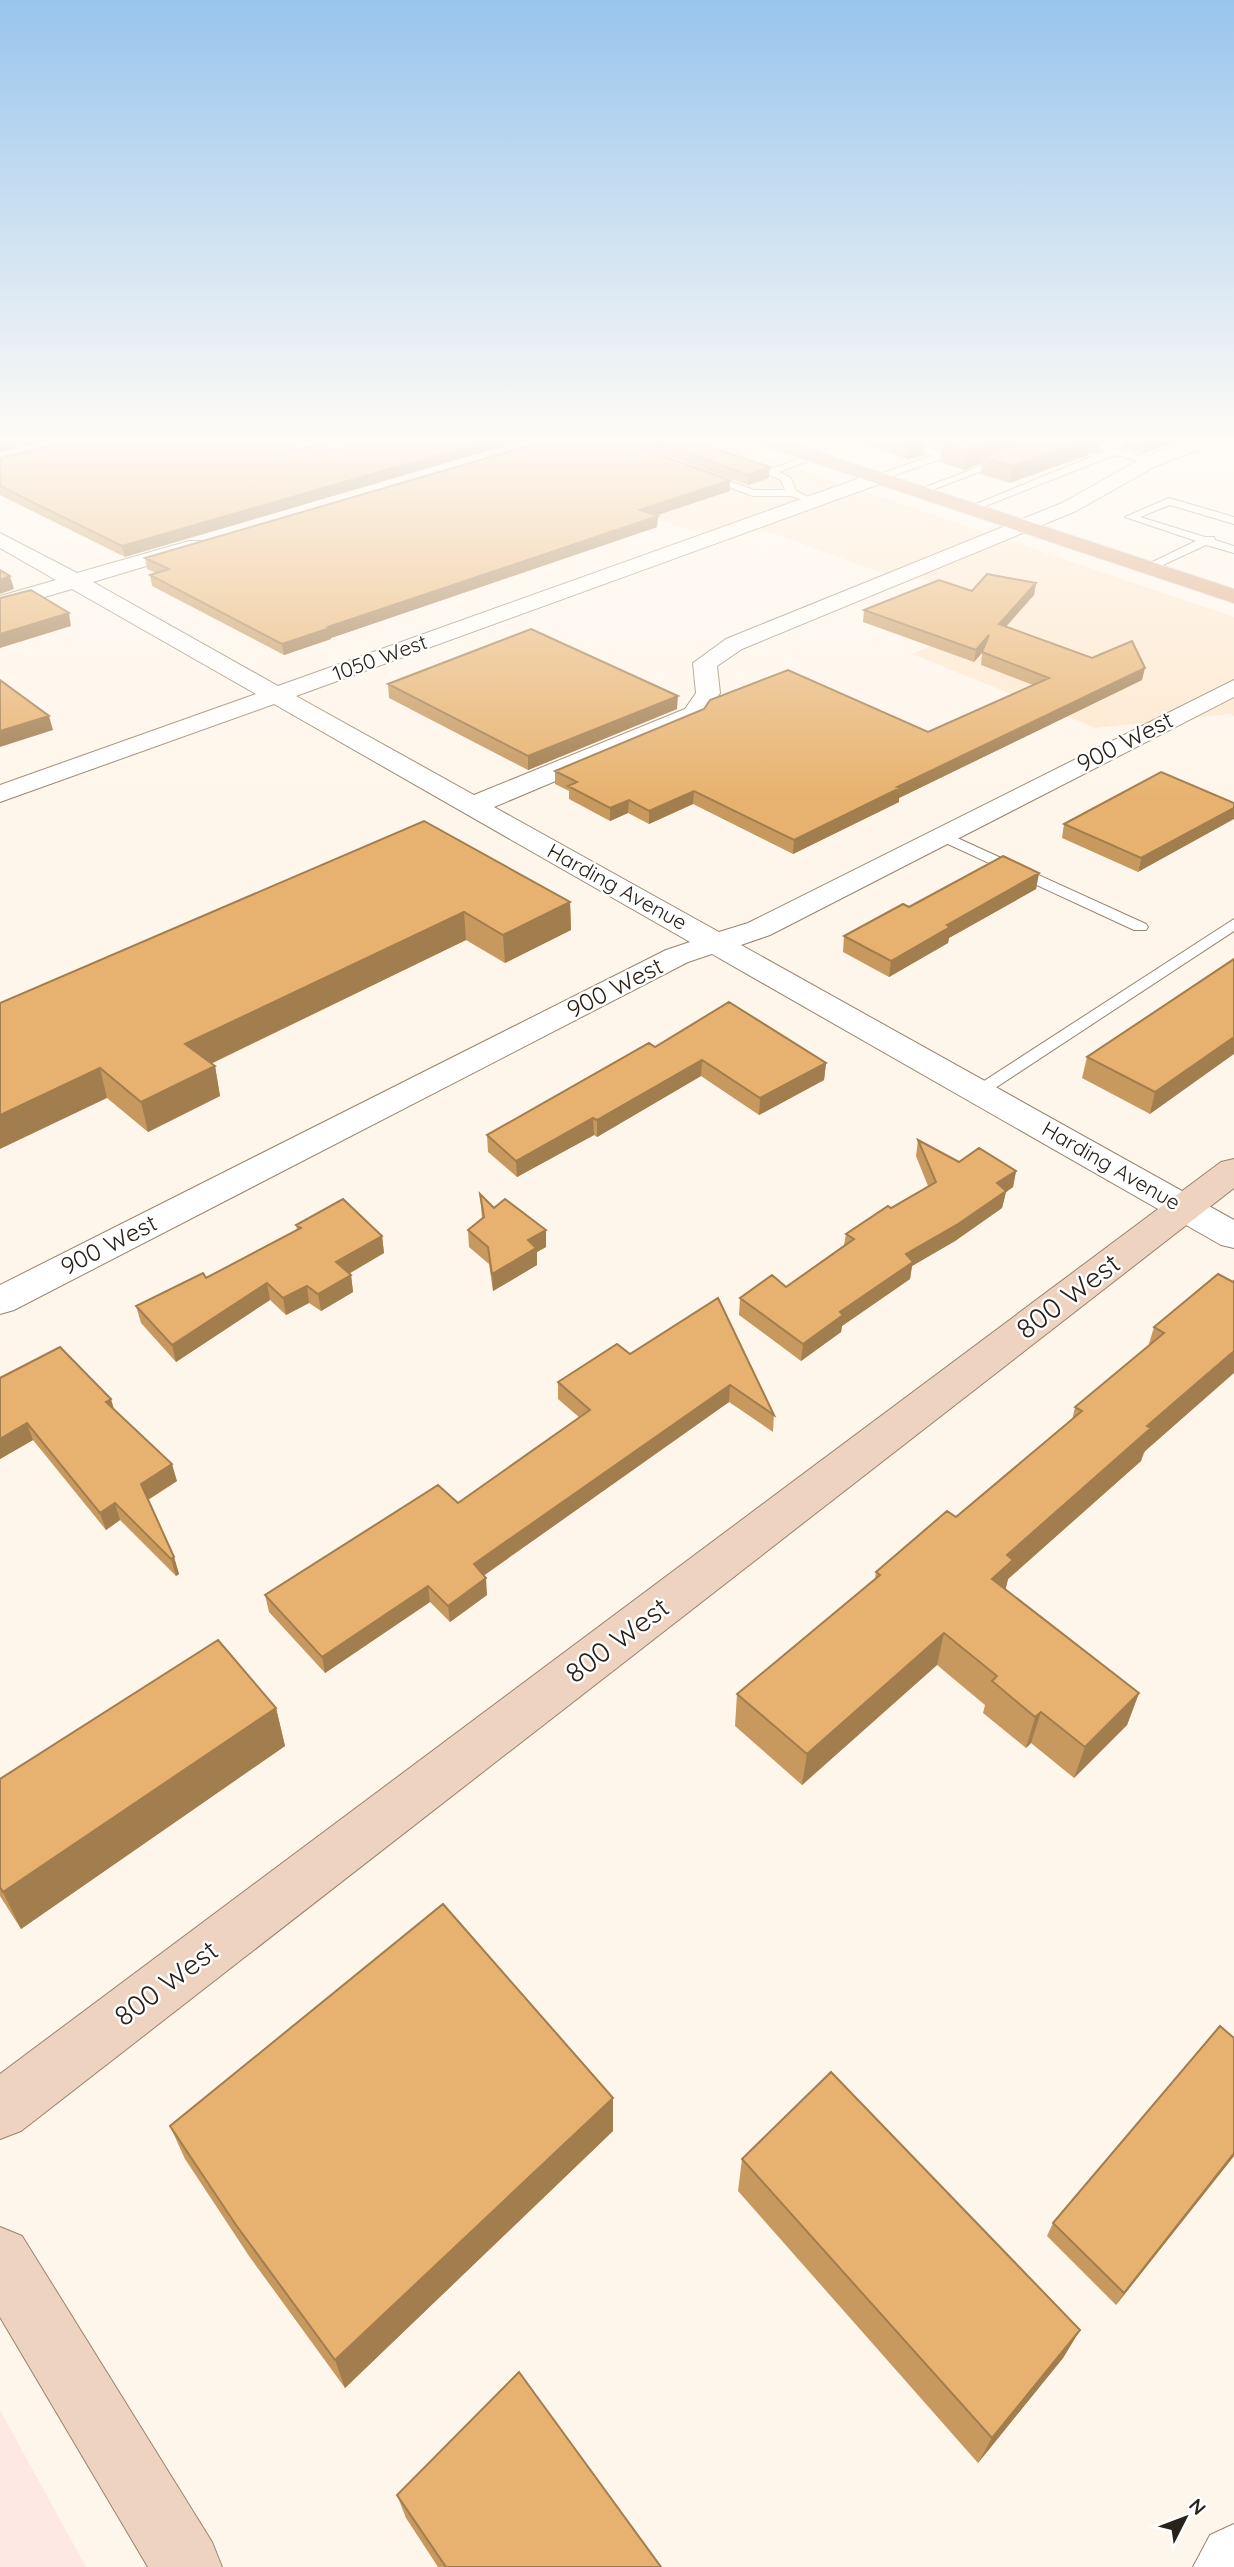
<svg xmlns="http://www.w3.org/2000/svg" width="1234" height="2567" font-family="Quicksand,sans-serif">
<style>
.built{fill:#fee7cd}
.education{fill:#fde8e4}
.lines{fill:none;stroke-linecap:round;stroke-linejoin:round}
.lane-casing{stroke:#99846c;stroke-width:2}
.street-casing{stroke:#99846c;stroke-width:2}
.secondary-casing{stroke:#99846c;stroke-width:2}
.primary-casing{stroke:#d9d7d5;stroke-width:2}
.lane{fill:#fff;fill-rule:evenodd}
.street{fill:#fff;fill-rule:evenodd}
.secondary{fill:#edd3c0;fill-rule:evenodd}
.primary{fill:#dca782;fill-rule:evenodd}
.wall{fill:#c7995f}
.shaded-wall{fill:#a27d4e}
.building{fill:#e7b26f;stroke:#a27d4e;stroke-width:2}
.labels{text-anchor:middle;stroke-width:5;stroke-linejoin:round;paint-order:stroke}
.far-street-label{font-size:21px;fill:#2a2118;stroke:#fff}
.street-label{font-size:24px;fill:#2a2118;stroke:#fff}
.near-street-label{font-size:28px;fill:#2a2118;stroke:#fff}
</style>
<rect width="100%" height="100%" fill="#fff6eb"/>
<path class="built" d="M431 439H710L1234 617V716L1229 714 1096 728 912 654 1010 611 923 579 876 571 773 533 686 529 509 464 461 451Z"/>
<path class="education" d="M0 2410 86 2567H0Z"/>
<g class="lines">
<g class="lane-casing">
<path id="lane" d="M880 439C917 439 946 462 984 447L983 443 975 439H992L994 448 976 456 944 458 878 481 873 478 874 476 931 456Z
M1050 439H1064L922 494 913 492Z
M1119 439H1133L1115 448 1153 460V464L1115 455 973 511 964 509 1105 451 1101 450V446Z
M809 455 818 457 779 472 791 478 796 491 808 497 803 500 790 496H753L700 476 709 474 754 490H785L781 480 763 472Z
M1169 498 1234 517V524L1170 505 1140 517 1205 537H1214L1215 540 1234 546V553L1206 545 1152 570H1144V566L1196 541 1125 517Z
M942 831 1146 924 1148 927 1146 930H1134L937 839 934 836Z
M1234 919V931L986 1094H972L970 1090Z"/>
</g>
<g class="street-casing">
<path id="street" d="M1193 439H1218L1215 443 1156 466 1076 511 742 649 717 666 720 693 703 719 494 807 719 932 748 923 1234 680V697L770 935 741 945 1234 1220V1248L1221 1245 712 954 688 962 14 1310 0 1314V1285L666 950 690 942 274 704 0 802V785L256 694 72 589 0 610V596L56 580 0 548V533L77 573 189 541H203L206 545 203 549 93 582 278 686 871 474H885L888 478 885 482 296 696 474 795 685 709 696 693 693 663 726 639 1062 503 1142 458Z
M1234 2524V2567H1193L1210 2535Z"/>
</g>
<g class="secondary-casing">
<path id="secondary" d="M1234 1159V1188L21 2131 0 2139V2074L1221 1162Z
M0 2227 22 2236 212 2542 222 2567H148L0 2317Z"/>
</g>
<g class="primary-casing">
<path id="primary" d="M752 439H779L1234 589V603L755 443Z"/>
</g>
<use href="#lane" class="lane"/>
<use href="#street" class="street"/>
<use href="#secondary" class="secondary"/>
<use href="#primary" class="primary"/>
</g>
<path class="wall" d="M272 439 125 557 0 495V458Z
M630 439H686L769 478 748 485 630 442Z
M847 439H982V440L984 439H1112L1100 444 1099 451 1010 483 980 474 982 463 964 470 940 462 942 447 924 444 923 456 908 459Z
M1124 439H1178L1143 454 1122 447Z
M730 491 655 515 658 516 657 527 331 638V639L284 655 152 586 150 575 156 573 147 569 145 558Z
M1036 583 1034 595 1006 627 1142 680 899 798V802L793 854 693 804 649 824 628 813 610 821 569 799V791L555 784V771L928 732 1033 685 981 665 982 653 974 662 863 622 864 610 972 591Z
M388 684 677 709 528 770 389 698Z
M1161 772 1138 872 1062 838 1064 824Z
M424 821 570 902 571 930 505 963 466 940 211 1064 215 1066 220 1096 148 1132 107 1098 0 1003Z
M1039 873 1036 889 949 938 948 943 889 977 843 952 844 936 909 907Z
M1234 959 1150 1114 1082 1078 1087 1057Z
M655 1047 826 1063 824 1080 759 1115 701 1076 597 1137 594 1135 517 1177 488 1152 487 1135Z
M918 1140 959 1162 1016 1171 1013 1187 1006 1192 1002 1208 955 1241 912 1266 910 1279 842 1326 841 1332 801 1361 739 1315 740 1298 786 1287 844 1245 846 1234 928 1186 916 1156Z
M480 1194 494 1208 546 1247 537 1252V1265L493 1291 489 1264 469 1247 468 1230 482 1218Z
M296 1225 382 1236 384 1253 349 1274 351 1275 353 1292 321 1311 309 1303 286 1315 270 1300 176 1362 141 1323 136 1306 206 1278 297 1230Z
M1218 1274 1141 1461 1008 1579 1005 1590 1139 1693 1127 1725 1074 1778 1031 1743 1026 1748 983 1713 985 1705 937 1665 802 1785 735 1726 737 1694 875 1579 876 1572 956 1517 1072 1420 1075 1407 1148 1347 1154 1327Z
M718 1298 774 1415 773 1432 729 1402 483 1576 487 1595 450 1622 430 1602 325 1673 269 1612 265 1595 458 1503 580 1418 558 1399V1382L630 1354Z
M0 1378 114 1409 177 1481 148 1500 174 1557 179 1574 176 1576 120 1520 106 1530 33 1440 0 1459Z
M276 1708 285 1746 21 1929 0 1896V1779Z
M170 2126 613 2131 345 2388 249 2256 185 2159Z
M1234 2156 1116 2305 1047 2236 1053 2223Z
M742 2159 1080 2330 1063 2358 978 2463 738 2191Z
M397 2495 661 2567H438L406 2518Z"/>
<path class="shaded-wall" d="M10 439H53L0 452V441Z
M493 439H528L125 557 122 546Z
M925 439 923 456 908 459 910 441Z
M958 439H982L981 445 957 449Z
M1001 439H1043L982 457V463L964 470 966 452Z
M1087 439H1101L1099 451 1010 483 1012 466Z
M1101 439H1112L1100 444Z
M1146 439H1178L1143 454Z
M770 467 769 478 748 485V475Z
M730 480V491L640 521V510Z
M658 516 657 527 331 638V639L284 655 282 644 328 627Z
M10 576 14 589 0 594V580Z
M1036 583 1034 595 997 636 999 624Z
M69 613 71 626 0 648V634Z
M989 635 987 647 974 662 976 650Z
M1145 668 1142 680 899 798V802L793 854 794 840 897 787Z
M678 696 677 709 528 770V756Z
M49 716 53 730 0 747V731Z
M694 791 693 804 649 824V811Z
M629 800 628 813 610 821V808Z
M1234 808V819L1138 872 1141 858Z
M1039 873 1036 889 949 938 948 943 889 977 891 961 947 925Z
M570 902 571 930 505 963 503 935Z
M464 912 466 940 191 1073 185 1044Z
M1234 1037V1054L1150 1114 1155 1092Z
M702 1060 701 1076 597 1137V1120Z
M826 1063 824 1080 759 1115 760 1098Z
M215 1066 220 1096 148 1132 141 1102Z
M100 1068 107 1098 0 1149V1115Z
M593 1118 594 1135 517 1177 516 1161Z
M1016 1171 1013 1187 1006 1192 1002 1208 955 1241 912 1266 910 1279 842 1326 841 1332 801 1361 803 1344 906 1254 997 1183Z
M546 1230V1247L537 1252V1265L493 1291 492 1274 528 1240Z
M382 1236 384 1253 339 1279 336 1262Z
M351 1275 353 1292 321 1311 318 1294Z
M267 1283 270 1300 176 1362 172 1345Z
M307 1286 309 1303 286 1315 283 1298Z
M1234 1351V1373L1143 1453 1141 1461 1008 1579 1005 1592 992 1579 1007 1555 1147 1426Z
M730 1385 729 1402 476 1581 474 1564Z
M111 1399 116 1416 106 1402Z
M27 1423 33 1440 0 1459V1439Z
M172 1464 177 1481 146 1501 141 1484Z
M115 1503 120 1520 106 1530 100 1513Z
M174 1557 179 1574 176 1576 171 1559Z
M486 1578 487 1595 450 1622 448 1606Z
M428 1586 430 1602 325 1673 322 1657Z
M944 1633 937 1665 802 1785 807 1754Z
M1139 1693 1127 1725 1074 1778 1085 1747Z
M276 1708 285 1746 21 1929 3 1892Z
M1041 1712 1031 1743 1026 1748 1035 1717Z
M613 2098V2131L345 2388 335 2360Z
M1234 2153V2156L1116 2305 1124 2293Z
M1080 2330 1063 2358 978 2463 992 2438Z"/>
<path class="building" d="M78 439H272L297 450 318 444 333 450 379 439H493L122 546 0 486V458Z
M552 439H615L730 480 640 510 658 516 328 627 330 628 282 644 150 575 169 569 145 558Z
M650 439H686L770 467 748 475Z
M902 439H925L910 441Z
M984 439H1001L966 452 942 445 978 442Z
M1030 439H1087L1012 466 982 457Z
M0 570 10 576 0 580Z
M987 574 1036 583 999 624 1092 658 1132 641 1145 668 897 787 900 788 794 840 694 791 649 811 629 800 610 808 568 786 577 782 555 771 704 709 710 700 788 670 928 732 1049 678 982 652 989 635 976 650 864 610 939 580 972 591Z
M31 590 69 613 0 634V598Z
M531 629 678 696 528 756 388 684Z
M0 680 49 716 0 731Z
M1161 772 1234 803V808L1141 858 1064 824Z
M424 821 570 902 503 935 464 912 185 1044 215 1066 141 1102 100 1068 0 1115V1003Z
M1003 856 1039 873 947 925 950 927 891 961 844 936 903 904 909 907Z
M1234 959V1037L1155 1092 1087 1057Z
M729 1002 826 1063 760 1098 702 1060 597 1120 593 1118 516 1161 487 1135 649 1043 655 1047Z
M918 1140 959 1162 979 1148 1016 1171 997 1183 1006 1191 958 1224 906 1254 913 1262 840 1312 843 1315 803 1344 740 1298 772 1275 786 1287 854 1239 846 1234 888 1206 891 1208 936 1182Z
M480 1194 494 1208 505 1199 546 1230 528 1240 536 1248 492 1274 488 1247 468 1230 484 1217Z
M343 1199 382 1236 336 1262 351 1275 318 1294 307 1286 283 1298 267 1283 172 1345 136 1306 203 1273 206 1278 301 1228 296 1225Z
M1218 1274 1233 1282 1234 1281V1351L1147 1426 1151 1428 1007 1555 1013 1560 992 1579 1139 1693 1085 1747 1041 1712 1035 1717 992 1681 997 1676 944 1633 807 1754 737 1694 880 1575 876 1572 947 1511 956 1517 1082 1411 1075 1407 1164 1333 1154 1327Z
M718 1298 774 1415 730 1385 474 1564 486 1578 448 1606 428 1586 322 1657 265 1595 438 1485 458 1503 590 1410 558 1382 617 1344 630 1354Z
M60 1347 111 1399 106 1402 172 1464 141 1484 174 1557 171 1559 115 1503 100 1513 27 1423 0 1439V1378Z
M218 1640 276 1708 3 1892 0 1887V1779Z
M443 1904 613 2098 335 2360 236 2225 170 2126Z
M1220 2026 1234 2038V2153L1124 2293 1053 2223Z
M831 2072 1080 2330 992 2438 742 2159Z
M519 2372 661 2567H446L397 2495Z"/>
<linearGradient id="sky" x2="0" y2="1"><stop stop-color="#99c5ed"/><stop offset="0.55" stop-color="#fffbf6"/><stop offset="1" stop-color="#fffbf6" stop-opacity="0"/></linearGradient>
<rect width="1234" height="798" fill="url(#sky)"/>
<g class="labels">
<g class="far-street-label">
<text transform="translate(380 658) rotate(-20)" y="7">1050 West</text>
<text transform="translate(617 887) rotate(29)" y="7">Harding Avenue</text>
<text transform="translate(1111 1166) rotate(30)" y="7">Harding Avenue</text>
</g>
<g class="street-label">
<text transform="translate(1125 742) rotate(-27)" y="8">900 West</text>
<text transform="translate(615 988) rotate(-27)" y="8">900 West</text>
<text transform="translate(109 1245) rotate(-27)" y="8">900 West</text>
</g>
<g class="near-street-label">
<text transform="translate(1068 1296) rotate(-37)" y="10">800 West</text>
<text transform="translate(617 1640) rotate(-37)" y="10">800 West</text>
<text transform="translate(166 1983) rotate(-37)" y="10">800 West</text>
</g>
</g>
<g transform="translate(1185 2518) rotate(48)" stroke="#ffffff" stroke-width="5" paint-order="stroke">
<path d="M0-5L12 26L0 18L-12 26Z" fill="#2a2118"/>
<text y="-10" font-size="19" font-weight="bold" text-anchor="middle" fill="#2a2118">N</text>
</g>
</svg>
